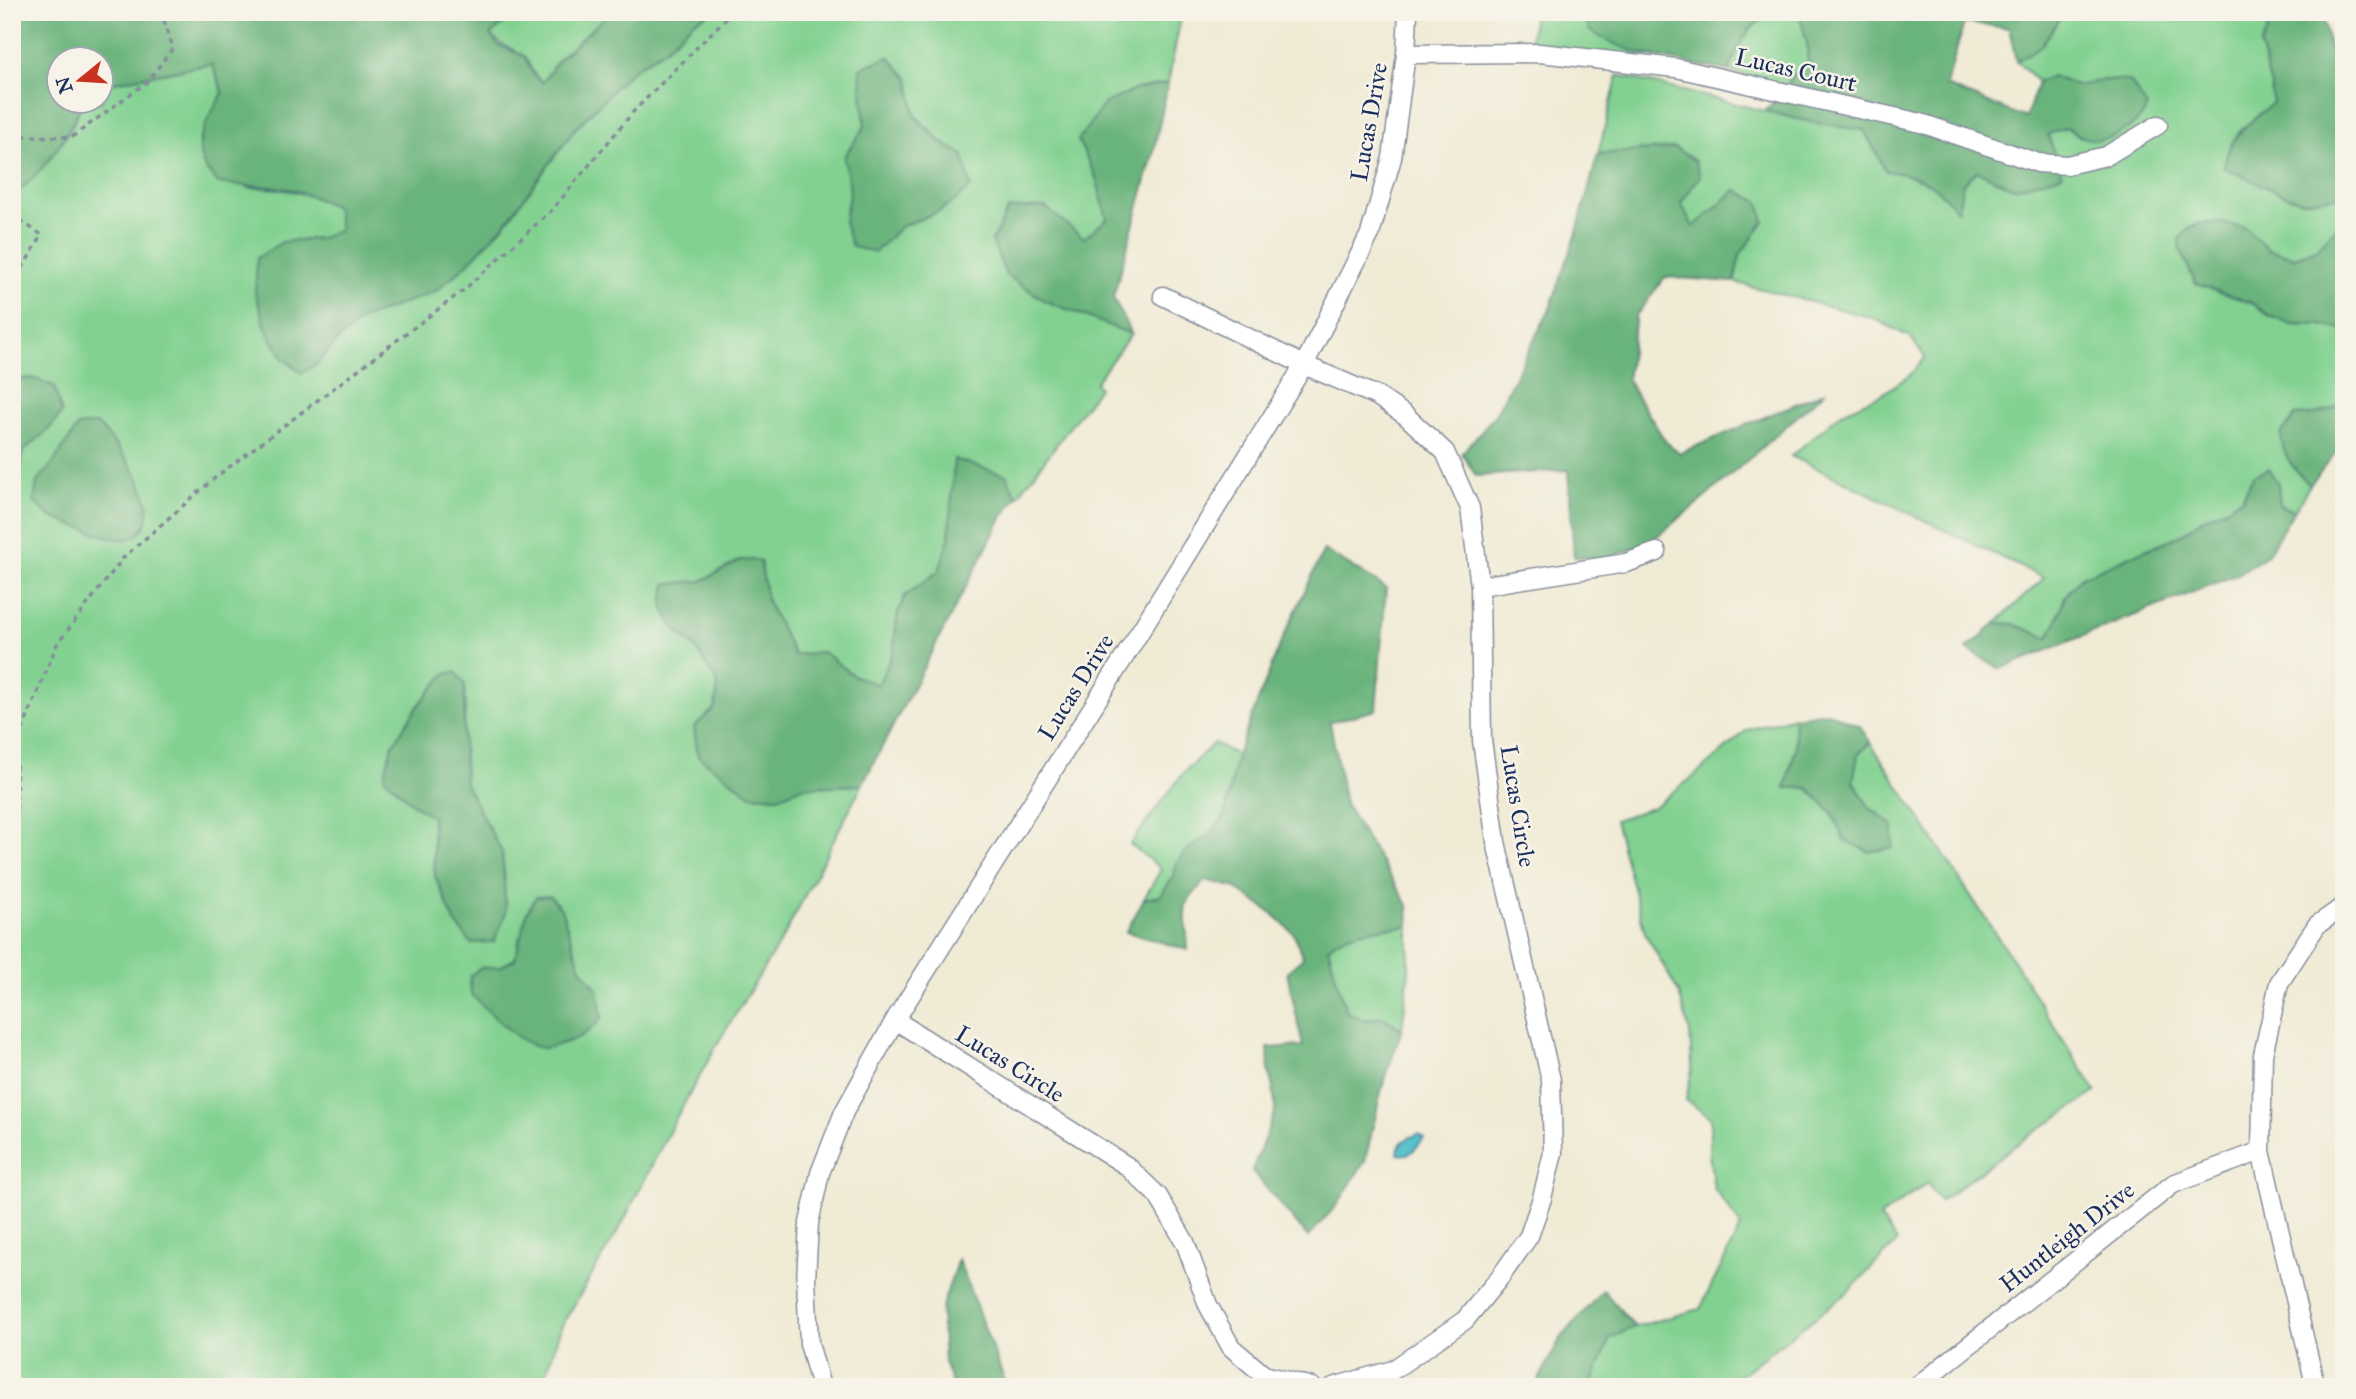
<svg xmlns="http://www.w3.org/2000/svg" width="2356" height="1399" font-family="'IM FELL Great Primer',serif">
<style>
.green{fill:#82d191;stroke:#4e8078;stroke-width:2;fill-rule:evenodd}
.forest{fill:#69b37b;stroke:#42716c;stroke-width:2}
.water{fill:#50bfc7;stroke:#367792;stroke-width:2}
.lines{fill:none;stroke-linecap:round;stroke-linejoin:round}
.street-casing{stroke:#868d9a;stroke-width:21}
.path{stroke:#868d9a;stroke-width:3.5;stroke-dasharray:5 5;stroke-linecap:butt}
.street{stroke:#fff;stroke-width:18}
.labels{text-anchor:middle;stroke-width:5;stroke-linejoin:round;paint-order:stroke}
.street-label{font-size:24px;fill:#1b2f5e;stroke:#f7f3e8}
</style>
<rect width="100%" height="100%" fill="#f7f3e8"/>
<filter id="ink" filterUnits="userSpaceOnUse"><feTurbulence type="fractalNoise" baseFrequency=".0143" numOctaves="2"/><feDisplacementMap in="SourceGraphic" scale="14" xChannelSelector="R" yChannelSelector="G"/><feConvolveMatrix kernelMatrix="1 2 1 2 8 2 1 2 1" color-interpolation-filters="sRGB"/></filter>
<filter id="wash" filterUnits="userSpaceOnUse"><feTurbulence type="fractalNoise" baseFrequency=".00686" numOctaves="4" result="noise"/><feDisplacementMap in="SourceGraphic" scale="28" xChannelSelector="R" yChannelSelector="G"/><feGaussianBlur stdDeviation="1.57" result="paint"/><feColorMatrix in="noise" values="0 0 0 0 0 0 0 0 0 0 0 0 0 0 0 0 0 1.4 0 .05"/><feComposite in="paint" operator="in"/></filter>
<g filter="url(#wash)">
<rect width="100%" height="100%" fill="#f0ebd5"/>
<path class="green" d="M516 12H605V17L559 59 543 82C529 73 532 64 523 56 512 46 502 49 491 34Z
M712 12H1182L1168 83 1137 89 1078 140 1096 177 1108 219 1084 239 1045 207 992 241 1006 275 1046 301 1131 334 1095 383 1099 388 1017 497 1006 475 953 506 949 538 939 571 905 596 898 612 893 653 878 686 853 675 823 652 794 655 767 601 760 560H741L702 581 673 627 694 646 718 683 715 708 694 727 698 756 752 795 778 797 803 787 862 785 785 934 719 1041 675 1120 622 1224 561 1327 542 1387H12V483L20 477 23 451 48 430 33 378 12 380V196C36 178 76 132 81 102H102V84L212 64 223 93 210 115 199 141 248 188C283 187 304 192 336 207L341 230 321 238 282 242 339 339 362 319 436 291 467 264 504 225 575 129 630 72 665 49 693 22ZM860 68 909 79 915 115 941 142 963 155 955 201 937 212 900 227 874 252 844 222 850 190 844 157 865 126ZM128 461 149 507 96 533 49 516 37 482 51 466ZM445 674 466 701 463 739 465 784 502 853 505 880 471 943 455 922 435 876 432 817 392 746 418 706ZM561 909 581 968 598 990 532 1045 512 1032 471 994 480 968 500 967 515 959 520 936Z
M1534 12H1585L1589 30 1632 51 1667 58 1529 49Z
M1781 12 1800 16 1807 42 1808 63 1794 73 1785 87 1729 71C1739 43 1749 19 1781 12Z
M1864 12H1928L1906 21Z
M2064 12H2272L2267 33 2260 45 2271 86 2273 103 2239 131 2224 167 2279 193 2302 201 2340 196 2344 194V219L2317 249 2295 257 2269 250 2244 227 2219 223H2200L2188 229 2179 240V247L2196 284 2252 303 2270 316 2292 324 2322 325 2343 330 2344 399C2332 414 2314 414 2295 416L2296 470 2310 485 2294 511 2280 505 2278 484 2254 475 2242 498 2228 507 2204 518 2181 535 2112 564 2065 596 2057 621 2048 638 2013 624 1996 623 2044 578 1791 456 1844 411 1882 394 1910 375 1925 357 1910 337 1873 318 1734 282 1740 255 1764 221 1736 190 1693 228 1680 203 1675 148 1598 154 1618 75 1810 122 1864 130 1886 171 1910 174 1938 188 1963 183 1978 171 2014 188 2061 175 2047 134 2067 128 2080 137 2104 80 2077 86 2052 76 2038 82 2016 61 2041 46Z
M1794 717 1796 748 1785 787 1807 788 1832 812 1844 840 1893 825 1869 807 1853 781 1858 755 1870 742 2012 959 2096 1092 2020 1142 1940 1201 1927 1183 1880 1217 1897 1242 1847 1293 1725 1387H1590L1610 1338 1635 1327 1700 1309 1741 1226 1714 1188 1709 1154 1711 1118 1686 1100 1692 1069 1690 1033 1679 993 1645 933 1615 820 1652 808 1693 777 1747 730Z
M1214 743 1237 755 1224 818 1211 833 1185 853 1176 864 1174 876 1160 896 1144 899 1161 869 1130 844 1185 771Z
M1409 926V970L1402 1029 1382 1017 1364 1020 1347 1012C1338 992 1335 969 1328 948 1346 928 1382 929 1409 926Z"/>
<path class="forest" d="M12 12H516L491 35 498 45 524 56 534 76 543 82 559 59 605 17V12H712L693 22 665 49 630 72 575 129 504 225 467 264 436 291 362 319 339 339 318 363 302 373 284 359 267 331 255 293 257 258 282 242 321 238 340 230 336 207C316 198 295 188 273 187 254 186 238 186 218 183 214 178 207 172 204 166 191 141 211 114 223 93L212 64 102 84V60H60V102H81V105C64 141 44 173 12 196Z
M1585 12H1781C1749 19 1739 43 1729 71 1682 61 1630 58 1589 30Z
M1789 12H1864L1906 21 1928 12H2064L2041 46 2016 61 2009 28 1964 23 1946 86 2026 118 2038 82 2052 76 2077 86 2104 80 2130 81 2147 107C2142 118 2138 121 2128 128 2104 144 2090 144 2067 128L2048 134 2062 175 2014 188 1977 171 1963 183 1958 211C1934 183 1923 176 1886 171L1864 130 1810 122 1765 111C1785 95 1786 78 1808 63L1807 42 1800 16Z
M2272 12H2331L2323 17 2332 59 2344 63V194L2340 196 2302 201 2279 193 2224 168C2227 136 2251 122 2273 103L2271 86 2260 45 2267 32Z
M889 57 909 79 915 116 941 142 963 155 971 187 955 201 937 212 900 227 875 252 852 247 844 222 850 190 844 157 865 126 860 68Z
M1168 83 1153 155 1113 297 1131 334 1046 301 1006 275 992 241 1008 209 1045 207 1084 238 1107 219 1096 177 1078 140 1105 103 1137 89Z
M1675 148 1695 161 1700 176 1681 203 1693 227 1736 190 1759 202 1764 221 1740 255 1734 282 1665 277 1636 316 1627 380 1666 442 1680 453 1826 391 1702 500 1651 541 1610 558 1574 557 1568 470 1476 476 1462 453 1495 415 1549 311 1576 235 1598 154Z
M2344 219V330L2322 325 2292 324 2270 316 2252 303 2196 284 2179 247V239L2188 229 2201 223H2219L2244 227 2269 250 2295 257 2317 249Z
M33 378 54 386 62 413 48 430 23 451 20 477 12 483V380Z
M2344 399V442L2310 485C2295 470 2282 457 2281 434L2295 416C2314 414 2332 414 2344 399Z
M97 424C117 444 162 499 144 527 140 533 135 538 127 539 115 541 97 533 85 529 61 521 52 520 34 502L37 482 51 466 78 426Z
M954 459 1006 475 1017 497 1003 516 862 785 803 787 778 797 751 795 698 756 694 727 715 708 718 683 694 646 673 627 663 606 666 584 702 581 741 560H760L767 601 794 655 823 652 853 675 878 685 893 653 898 612 905 596 939 571 949 538Z
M2269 469 2278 484 2280 505 2294 511 2267 555 2238 574 2000 669 1967 649 1996 623 2013 624 2048 638 2057 621 2065 596 2081 577 2181 535 2204 518 2228 507 2242 498 2254 475Z
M1324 550 1386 588 1376 710 1330 722 1345 804 1408 905 1409 926C1382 929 1346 928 1328 948 1335 969 1338 992 1347 1012L1364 1020 1382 1017 1402 1029 1382 1088 1365 1161 1337 1205 1308 1237 1252 1171 1275 1111 1274 1093 1269 1072 1268 1048 1303 1046 1287 972 1303 958 1294 934 1273 914 1234 887 1205 880 1185 905 1188 950 1126 932 1144 899 1160 896 1174 876 1176 864 1185 852 1211 833 1224 818 1237 755 1279 647Z
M456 672 465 685 463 739 465 784 502 852 506 913 494 942 471 943 455 922 435 876 432 817 413 804 384 777 392 746 418 706 445 674Z
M1827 712 1860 726 1870 742 1858 755 1853 781 1869 807 1893 825V848L1869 852 1844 840 1832 812 1808 788H1785L1796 748 1794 717Z
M550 896 561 909 581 968 598 990 602 1017C594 1029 580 1038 567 1042 560 1044 552 1047 545 1048 523 1049 486 1009 471 994L470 976 480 968 500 967 515 959 527 912 536 897Z
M958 1259 1007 1387H953L944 1362 941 1310Z
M1603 1290 1635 1327 1610 1338 1590 1387H1535L1560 1339Z"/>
<path class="water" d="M1418 1134 1424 1138C1415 1148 1413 1157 1398 1154 1398 1141 1407 1139 1418 1134Z"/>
</g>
<g filter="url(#ink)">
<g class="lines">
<g class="street-casing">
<path id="street" d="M1406 54 1540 53 1676 68 1921 123 2038 163 2067 165 2106 156 2158 125
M1163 296 1304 365 1377 396 1405 415 1445 452 1470 508 1480 586 1482 740 1496 842 1551 1080 1553 1153 1542 1198 1529 1236 1501 1276 1465 1320 1393 1370 1333 1387
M1480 586 1626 563 1657 552
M895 1020 1127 1166 1158 1196 1185 1242 1208 1305 1231 1347 1264 1375 1312 1387
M821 1387 809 1343 806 1280 809 1223 820 1173 844 1112 895 1020 1125 656 1304 365 1370 234 1392 158 1406 54 1408 12
M1916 1387 2173 1184 2261 1151
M2311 1387 2313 1376 2261 1151 2263 1055 2279 983 2317 925 2344 906"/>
</g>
<path class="path" d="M12 136 72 137 147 82 173 48 161 12
M12 215 42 235 12 285
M12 889 17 857 16 746 57 644 124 557 216 477 465 289 552 210 634 111 732 12"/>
<use href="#street" class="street"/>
</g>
</g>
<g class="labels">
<g class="street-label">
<text transform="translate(1796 70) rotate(13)" y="8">Lucas Court</text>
<text transform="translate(1369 122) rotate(-80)" y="8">Lucas Drive</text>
<text transform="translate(1076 687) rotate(-58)" y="8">Lucas Drive</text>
<text transform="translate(1518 806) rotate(81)" y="8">Lucas Circle</text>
<text transform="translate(1010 1064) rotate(32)" y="8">Lucas Circle</text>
<text transform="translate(2067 1237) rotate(-38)" y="8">Huntleigh Drive</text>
</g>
</g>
<rect width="2356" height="1399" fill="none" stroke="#f7f3e8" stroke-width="42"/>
<g transform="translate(80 80) rotate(252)"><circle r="33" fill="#f7f3e8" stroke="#9fa5b1" stroke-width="2"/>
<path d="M0-5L12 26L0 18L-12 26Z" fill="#c8321e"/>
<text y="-10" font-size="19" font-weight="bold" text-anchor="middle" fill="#1b2f5e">N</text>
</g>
</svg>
